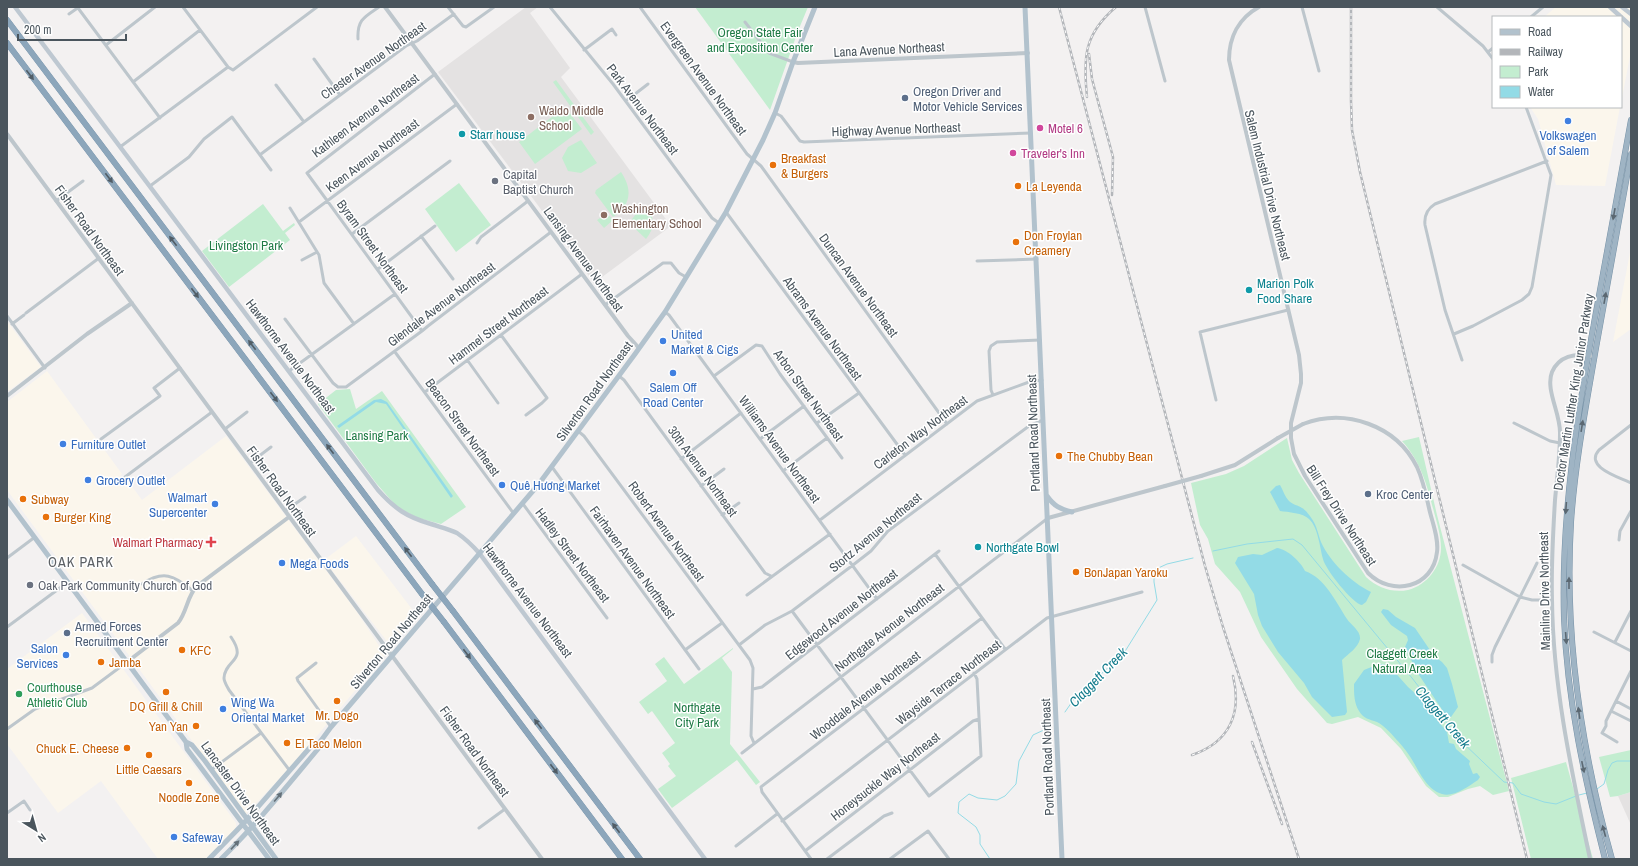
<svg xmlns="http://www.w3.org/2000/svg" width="1638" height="866" font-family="'Archivo Narrow',sans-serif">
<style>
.commercial{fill:#fbf6ec}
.education{fill:#e4e2e2}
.green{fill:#c3edd0}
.water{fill:#93dbe6}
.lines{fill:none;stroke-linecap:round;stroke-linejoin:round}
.stream{stroke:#93dbe6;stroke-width:1}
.trunk-casing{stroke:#7792a7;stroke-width:6}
.motorway-casing{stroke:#7792a7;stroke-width:6}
.minor{stroke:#bdc6cc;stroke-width:3}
.tertiary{stroke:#bdc6cc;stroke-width:4}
.secondary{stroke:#bec8d1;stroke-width:4.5}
.primary{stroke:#b2c2cd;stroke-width:5}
.trunk{stroke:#9fb4c4;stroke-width:5}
.motorway{stroke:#8ca6bb;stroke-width:5.5}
.rail-casing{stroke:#b3b6ba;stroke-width:2.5}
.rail{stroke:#fff;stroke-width:1;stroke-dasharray:3;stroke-linecap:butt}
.motorway-bridge-casing{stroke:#7792a7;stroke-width:6;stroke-linecap:butt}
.tertiary-bridge{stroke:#bdc6cc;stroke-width:4}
.motorway-bridge{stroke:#8ca6bb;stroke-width:5.5}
.oneway{fill:#515d66}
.oneway2{fill:#5b6872}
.oneway3{fill:#647079}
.service-dot{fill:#5c6f8a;stroke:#fff;stroke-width:1.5}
.education-dot{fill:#8d6e63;stroke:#fff;stroke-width:1.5}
.shop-dot{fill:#3f7fe0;stroke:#fff;stroke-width:1.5}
.hotel-dot{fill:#d1479c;stroke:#fff;stroke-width:1.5}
.culture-dot{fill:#0f9aa8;stroke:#fff;stroke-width:1.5}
.food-dot{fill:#e8710a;stroke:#fff;stroke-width:1.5}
.worship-dot{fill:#6b7280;stroke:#fff;stroke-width:1.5}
.health-dot{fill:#e0444e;stroke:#fff;stroke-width:1.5}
.leisure-dot{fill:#2e9e5b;stroke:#fff;stroke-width:1.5}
.labels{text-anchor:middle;stroke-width:3;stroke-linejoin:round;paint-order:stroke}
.park-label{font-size:13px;fill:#1e7a45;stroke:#fff}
.street-label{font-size:13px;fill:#4a555d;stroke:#fff}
.service-label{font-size:13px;fill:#4e5e75;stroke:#fff;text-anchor:start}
.education-label{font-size:13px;fill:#785e54;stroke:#fff;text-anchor:start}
.hotel-label{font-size:13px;fill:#b23c85;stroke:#fff;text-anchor:start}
.culture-label{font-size:13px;fill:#0d838f;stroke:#fff;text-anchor:start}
.shop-label{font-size:13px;fill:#366cbe;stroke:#fff;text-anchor:start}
.food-label{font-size:13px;fill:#c56008;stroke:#fff;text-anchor:start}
.worship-label{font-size:13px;fill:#5b616d;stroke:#fff;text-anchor:start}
.health-label{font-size:13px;fill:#be3a42;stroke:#fff;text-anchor:end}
.leisure-label{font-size:13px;fill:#27864d;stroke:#fff;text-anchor:start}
.neighbourhood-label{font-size:14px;letter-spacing:1px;fill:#5d6165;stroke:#fff}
.water-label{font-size:14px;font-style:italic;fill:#157d8d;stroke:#fff}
</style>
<rect width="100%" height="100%" fill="#f3f1f1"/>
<path class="commercial" d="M1556 7H1631V51L1621 103V17H1544Z
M1530 107H1620L1605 186 1556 185 1538 119Z
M1631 247V329L1613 342Z
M7 321 41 367 7 392Z
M47 371 122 474 120 476 126 483 128 481 142 500 226 436 357 612 385 655 295 762 246 814 7 490V402Z
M356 536 418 617 394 643 389 644 324 560Z
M82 613 236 823V827L231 835 206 859H158L101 781 58 813 7 744V669Z"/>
<path class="education" d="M526 7H538L530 13 570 68 561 77 671 226 594 283 537 204 438 72Z
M1631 792V825L1618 796Z"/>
<path class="green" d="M695 7H808L798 31 770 110Z
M556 80 594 132 591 135 553 82Z
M565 107 582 129 535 164 519 142Z
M581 140 597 163 581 173 568 171 562 158 568 147Z
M621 172C633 190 631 205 613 217L595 193 596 190Z
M459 183 491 225 456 252 425 209Z
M263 204 283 231 294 223 295 225 285 233 290 240 229 287 202 251Z
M643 205C655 215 656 227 646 239L629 223Z
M606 214 611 217 612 221 604 228 597 220Z
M350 389 356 409 382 391 466 507 441 524 418 518 397 507 376 483 318 404 336 390Z
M1419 437 1437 515 1509 791 1493 795 1480 786 1468 789 1448 797H1439L1426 786 1401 749 1381 728 1358 717 1332 724 1327 723 1297 689 1261 637 1240 592 1215 564 1208 539 1200 525 1191 483 1226 474 1244 466 1287 438 1292 460 1299 473 1366 577C1378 588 1392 593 1408 590 1427 585 1441 567 1441 548 1441 536 1437 523 1434 512 1427 485 1421 462 1402 441Z
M733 648V649L722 658 732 672 730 744 760 782 756 785 737 760 672 808 658 789 676 776 668 766 670 764 662 753 675 743 652 711 648 714 639 702 667 681 655 664 664 657 684 684Z
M1631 750V792L1618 796 1610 797 1599 757Z
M1566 762 1593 859H1531L1511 778Z"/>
<path class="water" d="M381 399 387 402 453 496 451 498 386 404 376 402 339 428 337 426 374 400Z
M1280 485C1283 490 1285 497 1289 501 1293 505 1298 505 1302 508 1306 510 1310 516 1312 519 1317 526 1318 534 1321 542 1330 562 1351 582 1371 592L1366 602 1362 605C1353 604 1325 569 1323 559 1320 548 1318 527 1309 519 1303 513 1288 512 1280 511L1270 492 1276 486Z
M1277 548C1287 549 1301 562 1305 571 1325 578 1336 602 1347 619 1351 625 1361 631 1360 639 1358 648 1348 654 1342 660L1347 712 1345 715 1332 717 1312 697 1304 683 1278 652 1262 626 1258 615 1254 594 1235 563 1238 557 1253 554 1262 555Z
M1383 609 1388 610 1396 617 1415 628 1434 656 1442 662 1447 668 1452 684 1458 707 1451 717H1447L1417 672 1405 647 1408 640 1407 636 1391 625 1381 612Z
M1379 664 1388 665 1391 668 1408 687 1417 695 1447 732 1449 743 1454 744 1456 749 1470 761 1469 764 1473 774 1477 773 1480 777 1478 780C1469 786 1453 798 1442 794 1425 789 1418 768 1409 755 1405 749 1400 743 1395 738 1391 733 1383 725 1377 722 1369 719 1364 719 1359 711 1354 703 1354 694 1354 684L1364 670Z"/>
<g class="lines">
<path class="stream" d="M1213 551 1247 544 1293 539 1302 545 1412 678 1461 741 1504 782 1513 783 1521 794 1544 802 1556 804 1576 796
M1065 712 1074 699 1124 653 1157 600 1154 582V570L1167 564 1193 558
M1597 789 1604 784 1608 770 1612 763 1617 761H1631
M1579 795 1587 793
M990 859 980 844V835L976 827 958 813 959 802 969 794 978 798 997 800 1005 796 1016 784 1019 761 1033 735 1046 729"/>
<g class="trunk-casing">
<path id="trunk" d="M1605 859C1585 780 1567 701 1564 618 1561 514 1577 415 1596 312 1608 248 1619 184 1631 120
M1612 859C1581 749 1564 637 1571 522 1575 464 1586 406 1596 348 1608 284 1619 219 1631 154"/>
</g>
<g class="motorway-casing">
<path id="motorway" d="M7 20 432 584
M7 43 422 594
M453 611 640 859
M444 622 622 859"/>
</g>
<path class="minor" d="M183 7 228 67 233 70 317 7
M448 7 463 26 466 27 494 7
M550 7 613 84 712 218 719 223
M640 7 747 154 761 166 947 424
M1145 7 1165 81
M1302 7 1319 71
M1437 7 1483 46 1493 59
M78 8 160 118
M69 14 79 7
M1531 17 1543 7
M745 22 769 53 793 62
M358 39C357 20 364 17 379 7
M106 45 155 7
M584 50 612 29 616 35
M1488 52 1493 48
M314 59 340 95
M133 82 200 30
M276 85 304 122
M626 101 648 84
M775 113 781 116 800 141 804 142 1031 133
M120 147 228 67
M261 154 406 46 417 41 454 14
M150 186 189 157 204 139 232 117 271 170
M56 201 83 181
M290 208 319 255 324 283 354 324
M726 212 905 455
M299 222 457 104
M352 234 450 161
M421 236 453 279
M477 243 481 237 528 201
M302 260 317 252
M977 261 1037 259
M378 269 435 226
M605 305 663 263H671L679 273 686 277
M665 312 669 315 877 599
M26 313 99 258
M7 316 45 368
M285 319 333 383 338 387H346L422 331 428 326 551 232
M12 324 24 315
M422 331 307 173 435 74
M1454 334 1473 326 1522 300 1529 294 1532 287 1551 175 1526 107
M501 335 547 398 542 403 526 415
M395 352 514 514
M1462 360 1445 310 1425 225C1424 216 1427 209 1435 204L1547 161
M468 361 498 403
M289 371 395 294
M619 376 624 380 765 573 771 576
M714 376 756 345 762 346 780 374 842 458
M425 392 582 274
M993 395 991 390 989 351 991 346 997 342 1040 340
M1216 400 1200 332 1288 310
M817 423 859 393
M1514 423 1550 441 1560 443
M1631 425 1599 450C1584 467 1619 477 1631 483
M225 429 247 412
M578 431 584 436 750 660 753 668 751 736 754 743
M101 439 160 396 154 388 180 368
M760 439 804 406
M681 459 741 413
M250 463 271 447
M552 467 699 669
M783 471 827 438
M125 477 212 412
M701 486 724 469
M523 504 607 618
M285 511 305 497
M722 515 739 503
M820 520 977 401 1029 382 1042 380
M1619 540 1620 531 1631 511
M935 554 1005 649
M7 558 35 537
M1463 565 1520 597 1532 600H1552
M142 584C163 570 174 575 193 591
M747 595 830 534
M792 611 929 796 981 756 977 679 974 673
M7 627 68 582
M1594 632 1631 651
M231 637C248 662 225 659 224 678 224 682 227 686 229 690L290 771
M1615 642 1631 611
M739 645 765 625 792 611 853 565 871 551 888 531 1029 426 1043 420
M685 650 722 623
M1492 662V655L1495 647 1537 563
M316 663 297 678 298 681 331 727
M753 689 762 687 939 551
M1616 701 1631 709
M1611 711 1631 721
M7 729 35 709 92 688 127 662
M1617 742 1602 733 1606 726V721L1631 671
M742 753 1048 518
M211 770 261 733
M7 813 24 801 30 810
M782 821 1047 618 1142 592
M479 828 505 809
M736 846 777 814
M805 851 973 721 979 719
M811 859 762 792 761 787 982 618
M827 859 884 816 892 813
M890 859 928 831 949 859"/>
<path class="tertiary" d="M385 7 628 336 639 348
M1259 7C1239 18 1229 37 1229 60L1299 355 1301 374V383L1291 423V438L1294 454 1305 476 1368 573C1392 597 1433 588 1437 552 1439 538 1432 522 1429 508 1426 494 1423 480 1417 467 1396 425 1346 408 1303 424
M793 62 798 63 1028 53
M7 134 542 859
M1590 356C1575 353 1559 356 1552 372 1545 390 1561 414 1560 434 1560 456 1557 478 1555 500 1553 533 1551 566 1552 600 1553 688 1572 773 1590 859
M7 396 87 334 132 303
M1201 476 1235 465 1278 438
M1048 518 1165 486
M127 662 178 623C187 612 187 596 197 586L289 517"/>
<path class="secondary" d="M15 7 378 490C395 509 407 517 431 524 440 527 449 529 457 533 466 539 473 546 480 554L705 859
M1610 7 1631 26
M1622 7 1631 14"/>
<path class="primary" d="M1025 7 1062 859
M1047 496C1054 506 1060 509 1072 512
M7 500 166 715 186 742 192 745 205 761 276 859
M186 742 187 749 269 859
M209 859 243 824 313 744 320 742
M221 859C256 825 287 786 318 749L320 742 331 727 538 485 635 354 665 312 726 212 763 140 775 113 793 62 815 7"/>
<use href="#trunk" class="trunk"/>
<use href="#motorway" class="motorway"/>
<g class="rail-casing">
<path id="rail" d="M1059 7 1205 566 1223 627 1299 859
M1351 7V101L1352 130 1360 172 1527 859
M1089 54 1092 79 1113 157 1112 195
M1087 97C1083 57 1084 34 1116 7
M1252 742 1282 824
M1192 755C1230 742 1242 713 1233 676"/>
</g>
<use href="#rail" class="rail"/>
<g class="motorway-bridge-casing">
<path id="motorway-bridge" d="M432 584 453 611
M422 594 444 622"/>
</g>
<path class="tertiary-bridge" d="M1278 438 1303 424
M1165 486 1201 476"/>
<use href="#motorway-bridge" class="motorway-bridge"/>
</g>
<defs><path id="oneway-solid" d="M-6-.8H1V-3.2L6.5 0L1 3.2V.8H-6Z"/></defs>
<g class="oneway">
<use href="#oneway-solid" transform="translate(30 75) rotate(53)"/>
<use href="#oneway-solid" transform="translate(109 178) rotate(53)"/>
<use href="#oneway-solid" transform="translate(173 241) rotate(-127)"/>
<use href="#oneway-solid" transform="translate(195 293) rotate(53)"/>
<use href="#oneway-solid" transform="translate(252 345) rotate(-127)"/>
<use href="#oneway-solid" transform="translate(274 397) rotate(53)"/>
<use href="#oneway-solid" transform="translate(330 449) rotate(-127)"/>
<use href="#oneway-solid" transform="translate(408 552) rotate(-127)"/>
<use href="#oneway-solid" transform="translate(467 654) rotate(53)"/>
<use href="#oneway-solid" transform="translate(538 724) rotate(-127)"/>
<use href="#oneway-solid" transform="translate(554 769) rotate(53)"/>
<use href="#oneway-solid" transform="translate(616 828) rotate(-127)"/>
</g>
<g class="oneway2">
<use href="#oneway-solid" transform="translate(1614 214) rotate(100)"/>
<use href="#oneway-solid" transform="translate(1605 298) rotate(-80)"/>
<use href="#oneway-solid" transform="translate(1582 426) rotate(-81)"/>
<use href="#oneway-solid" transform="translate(1566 508) rotate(94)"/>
<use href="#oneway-solid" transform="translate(1569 583) rotate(-90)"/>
<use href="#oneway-solid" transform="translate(1566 638) rotate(86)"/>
<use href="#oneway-solid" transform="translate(1579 713) rotate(-98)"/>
<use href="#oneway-solid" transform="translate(1583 767) rotate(78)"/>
<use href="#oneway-solid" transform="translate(1604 831) rotate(-105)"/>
</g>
<g class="oneway3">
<use href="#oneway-solid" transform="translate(278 797) rotate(-50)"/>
<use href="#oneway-solid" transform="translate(235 845) rotate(-47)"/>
</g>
<g class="service-dot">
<circle cx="905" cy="98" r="4"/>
<circle cx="1368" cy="494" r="4"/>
<circle cx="67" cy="633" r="4"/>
</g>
<g class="education-dot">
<circle cx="531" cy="117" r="4"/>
<circle cx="604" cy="215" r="4"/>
</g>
<g class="shop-dot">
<circle cx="1568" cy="121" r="4"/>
<circle cx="663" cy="341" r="4"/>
<circle cx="673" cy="373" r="4"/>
<circle cx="63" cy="444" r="4"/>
<circle cx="88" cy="480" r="4"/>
<circle cx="502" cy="485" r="4"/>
<circle cx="215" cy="504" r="4"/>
<circle cx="282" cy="563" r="4"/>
<circle cx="66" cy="655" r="4"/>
<circle cx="223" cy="709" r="4"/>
<circle cx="174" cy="837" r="4"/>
</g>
<g class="hotel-dot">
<circle cx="1040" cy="128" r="4"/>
<circle cx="1013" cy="153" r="4"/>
</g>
<g class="culture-dot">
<circle cx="462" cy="134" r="4"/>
<circle cx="1249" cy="290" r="4"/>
<circle cx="978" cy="547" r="4"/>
</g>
<g class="food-dot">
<circle cx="773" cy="165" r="4"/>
<circle cx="1018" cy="186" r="4"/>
<circle cx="1016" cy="242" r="4"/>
<circle cx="1059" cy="456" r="4"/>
<circle cx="23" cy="499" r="4"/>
<circle cx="46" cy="517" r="4"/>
<circle cx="1076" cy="572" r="4"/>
<circle cx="182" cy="650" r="4"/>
<circle cx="101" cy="662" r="4"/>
<circle cx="166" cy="692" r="4"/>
<circle cx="337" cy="701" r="4"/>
<circle cx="196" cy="726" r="4"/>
<circle cx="287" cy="743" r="4"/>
<circle cx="127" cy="748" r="4"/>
<circle cx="149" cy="755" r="4"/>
<circle cx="189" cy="783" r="4"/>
</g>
<g class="worship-dot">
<circle cx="495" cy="181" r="4"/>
<circle cx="30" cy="585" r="4"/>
</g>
<path class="health-dot" d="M209 536h4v4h4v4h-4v4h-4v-4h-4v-4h4z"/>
<circle class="leisure-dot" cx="19" cy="694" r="4"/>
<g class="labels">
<g class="park-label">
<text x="760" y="37">Oregon State Fair<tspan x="760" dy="15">and Exposition Center</tspan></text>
<text x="246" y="250">Livingston Park</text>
<text x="377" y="440">Lansing Park</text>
<text x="1402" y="658">Claggett Creek<tspan x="1402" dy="15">Natural Area</tspan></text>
<text x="697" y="712">Northgate<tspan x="697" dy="15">City Park</tspan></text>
</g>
<g class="street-label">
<text transform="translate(889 49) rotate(-3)" y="5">Lana Avenue Northeast</text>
<text transform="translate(373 60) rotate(-35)" y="5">Chester Avenue Northeast</text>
<text transform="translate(704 78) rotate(54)" y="5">Evergreen Avenue Northeast</text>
<text transform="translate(643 109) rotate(53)" y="5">Park Avenue Northeast</text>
<text transform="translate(365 115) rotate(-37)" y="5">Kathleen Avenue Northeast</text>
<text transform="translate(896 129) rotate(-2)" y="5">Highway Avenue Northeast</text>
<text transform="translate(372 155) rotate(-37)" y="5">Keen Avenue Northeast</text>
<text transform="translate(1268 185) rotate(76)" y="5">Salem Industrial Drive Northeast</text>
<text transform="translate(90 230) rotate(54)" y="5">Fisher Road Northeast</text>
<text transform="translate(373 246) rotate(54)" y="5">Byram Street Northeast</text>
<text transform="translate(584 259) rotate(54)" y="5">Lansing Avenue Northeast</text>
<text transform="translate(859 285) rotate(54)" y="5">Duncan Avenue Northeast</text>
<text transform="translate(441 304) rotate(-37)" y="5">Glendale Avenue Northeast</text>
<text transform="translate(498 325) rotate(-37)" y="5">Hammel Street Northeast</text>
<text transform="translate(823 328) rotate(54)" y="5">Abrams Avenue Northeast</text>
<text transform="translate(291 356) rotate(53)" y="5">Hawthorne Avenue Northeast</text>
<text transform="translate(594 391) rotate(-54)" y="5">Silverton Road Northeast</text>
<text transform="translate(1573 392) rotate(-81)" y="5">Doctor Martin Luther King Junior Parkway</text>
<text transform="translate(809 395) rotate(54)" y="5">Arbon Street Northeast</text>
<text transform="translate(463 427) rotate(54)" y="5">Beacon Street Northeast</text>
<text transform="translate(920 432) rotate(-37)" y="5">Carleton Way Northeast</text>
<text transform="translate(1033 433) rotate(-92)" y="5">Portland Road Northeast</text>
<text transform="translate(780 449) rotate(54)" y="5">Williams Avenue Northeast</text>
<text transform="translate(703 471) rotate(54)" y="5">30th Avenue Northeast</text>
<text transform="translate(282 491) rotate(54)" y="5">Fisher Road Northeast</text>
<text transform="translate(1342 515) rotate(57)" y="5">Bill Frey Drive Northeast</text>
<text transform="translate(667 531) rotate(54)" y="5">Robert Avenue Northeast</text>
<text transform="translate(875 532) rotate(-40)" y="5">Stortz Avenue Northeast</text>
<text transform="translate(573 555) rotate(53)" y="5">Hadley Street Northeast</text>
<text transform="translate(633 562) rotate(54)" y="5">Fairhaven Avenue Northeast</text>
<text transform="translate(1544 591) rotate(-91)" y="5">Mainline Drive Northeast</text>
<text transform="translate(528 600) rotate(53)" y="5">Hawthorne Avenue Northeast</text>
<text transform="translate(841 614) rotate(-38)" y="5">Edgewood Avenue Northeast</text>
<text transform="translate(889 627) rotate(-38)" y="5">Northgate Avenue Northeast</text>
<text transform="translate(391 641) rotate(-50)" y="5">Silverton Road Northeast</text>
<text transform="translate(948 682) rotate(-38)" y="5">Wayside Terrace Northeast</text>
<text transform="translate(865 695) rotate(-38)" y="5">Wooddale Avenue Northeast</text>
<text transform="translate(475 751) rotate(54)" y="5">Fisher Road Northeast</text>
<text transform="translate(1047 757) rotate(-92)" y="5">Portland Road Northeast</text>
<text transform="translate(885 776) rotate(-38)" y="5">Honeysuckle Way Northeast</text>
<text transform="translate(241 793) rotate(54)" y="5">Lancaster Drive Northeast</text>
</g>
<g class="service-label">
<text x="913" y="96">Oregon Driver and<tspan x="913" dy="15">Motor Vehicle Services</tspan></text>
<text x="1376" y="499">Kroc Center</text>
<text x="75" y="631">Armed Forces<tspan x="75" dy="15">Recruitment Center</tspan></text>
</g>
<g class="education-label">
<text x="539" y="115">Waldo Middle<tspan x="539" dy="15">School</tspan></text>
<text x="612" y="213">Washington<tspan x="612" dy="15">Elementary School</tspan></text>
</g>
<g class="hotel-label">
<text x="1048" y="133">Motel 6</text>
<text x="1021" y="158">Traveler's Inn</text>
</g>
<g class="culture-label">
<text x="470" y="139">Starr house</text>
<text x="1257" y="288">Marion Polk<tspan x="1257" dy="15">Food Share</tspan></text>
<text x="986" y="552">Northgate Bowl</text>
</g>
<g class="shop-label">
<text x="1568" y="140" text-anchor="middle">Volkswagen<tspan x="1568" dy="15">of Salem</tspan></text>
<text x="671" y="339">United<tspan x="671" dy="15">Market &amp; Cigs</tspan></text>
<text x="673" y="392" text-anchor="middle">Salem Off<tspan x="673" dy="15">Road Center</tspan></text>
<text x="71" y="449">Furniture Outlet</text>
<text x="96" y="485">Grocery Outlet</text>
<text x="510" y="490">Quê Hương Market</text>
<text x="207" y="502" text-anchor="end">Walmart<tspan x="207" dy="15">Supercenter</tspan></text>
<text x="290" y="568">Mega Foods</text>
<text x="58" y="653" text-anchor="end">Salon<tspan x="58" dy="15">Services</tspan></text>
<text x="231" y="707">Wing Wa<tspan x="231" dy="15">Oriental Market</tspan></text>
<text x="182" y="842">Safeway</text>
</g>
<g class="food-label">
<text x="781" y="163">Breakfast<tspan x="781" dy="15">&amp; Burgers</tspan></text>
<text x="1026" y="191">La Leyenda</text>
<text x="1024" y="240">Don Froylan<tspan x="1024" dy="15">Creamery</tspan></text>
<text x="1067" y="461">The Chubby Bean</text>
<text x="31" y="504">Subway</text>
<text x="54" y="522">Burger King</text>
<text x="1084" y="577">BonJapan Yaroku</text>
<text x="190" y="655">KFC</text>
<text x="109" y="667">Jamba</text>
<text x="166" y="711" text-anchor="middle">DQ Grill &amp; Chill</text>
<text x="337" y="720" text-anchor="middle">Mr. Dogo</text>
<text x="188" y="731" text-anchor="end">Yan Yan</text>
<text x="295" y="748">El Taco Melon</text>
<text x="119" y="753" text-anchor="end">Chuck E. Cheese</text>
<text x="149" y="774" text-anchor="middle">Little Caesars</text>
<text x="189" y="802" text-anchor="middle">Noodle Zone</text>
</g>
<g class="worship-label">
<text x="503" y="179">Capital<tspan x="503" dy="15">Baptist Church</tspan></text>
<text x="38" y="590">Oak Park Community Church of God</text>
</g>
<g class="health-label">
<text x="203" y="547">Walmart Pharmacy</text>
</g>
<g class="leisure-label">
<text x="27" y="692">Courthouse<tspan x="27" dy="15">Athletic Club</tspan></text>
</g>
<g class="neighbourhood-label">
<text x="81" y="567">OAK PARK</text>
</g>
<g class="water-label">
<text transform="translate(1098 677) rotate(-46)" y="5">Claggett Creek</text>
<text transform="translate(1443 717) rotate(50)" y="5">Claggett Creek</text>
</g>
</g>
<rect width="1638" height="866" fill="none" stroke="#4a555d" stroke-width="16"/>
<rect x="1492" y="16" width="130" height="92" fill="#ffffff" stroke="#b7bbbe"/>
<rect x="1500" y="29" width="20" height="6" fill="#b2c2cd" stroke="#b7bbbe"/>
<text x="1528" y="36" font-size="12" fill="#4a555d">Road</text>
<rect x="1500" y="49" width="20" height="6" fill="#b3b6ba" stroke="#b7bbbe"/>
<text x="1528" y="56" font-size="12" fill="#4a555d">Railway</text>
<rect x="1500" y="66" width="20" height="12" fill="#c3edd0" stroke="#b7bbbe"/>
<text x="1528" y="76" font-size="12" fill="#4a555d">Park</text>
<rect x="1500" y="86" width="20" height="12" fill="#93dbe6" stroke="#b7bbbe"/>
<text x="1528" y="96" font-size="12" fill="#4a555d">Water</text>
<g transform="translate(36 830) rotate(143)" stroke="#ffffff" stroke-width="3" paint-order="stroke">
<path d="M0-3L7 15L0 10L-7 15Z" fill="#4a555d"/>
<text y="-6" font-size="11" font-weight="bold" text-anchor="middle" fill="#4a555d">N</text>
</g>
<path d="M18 34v6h108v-6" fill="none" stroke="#4a555d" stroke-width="2"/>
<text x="24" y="34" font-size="12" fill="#4a555d" stroke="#ffffff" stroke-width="3" paint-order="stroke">200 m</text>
</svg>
